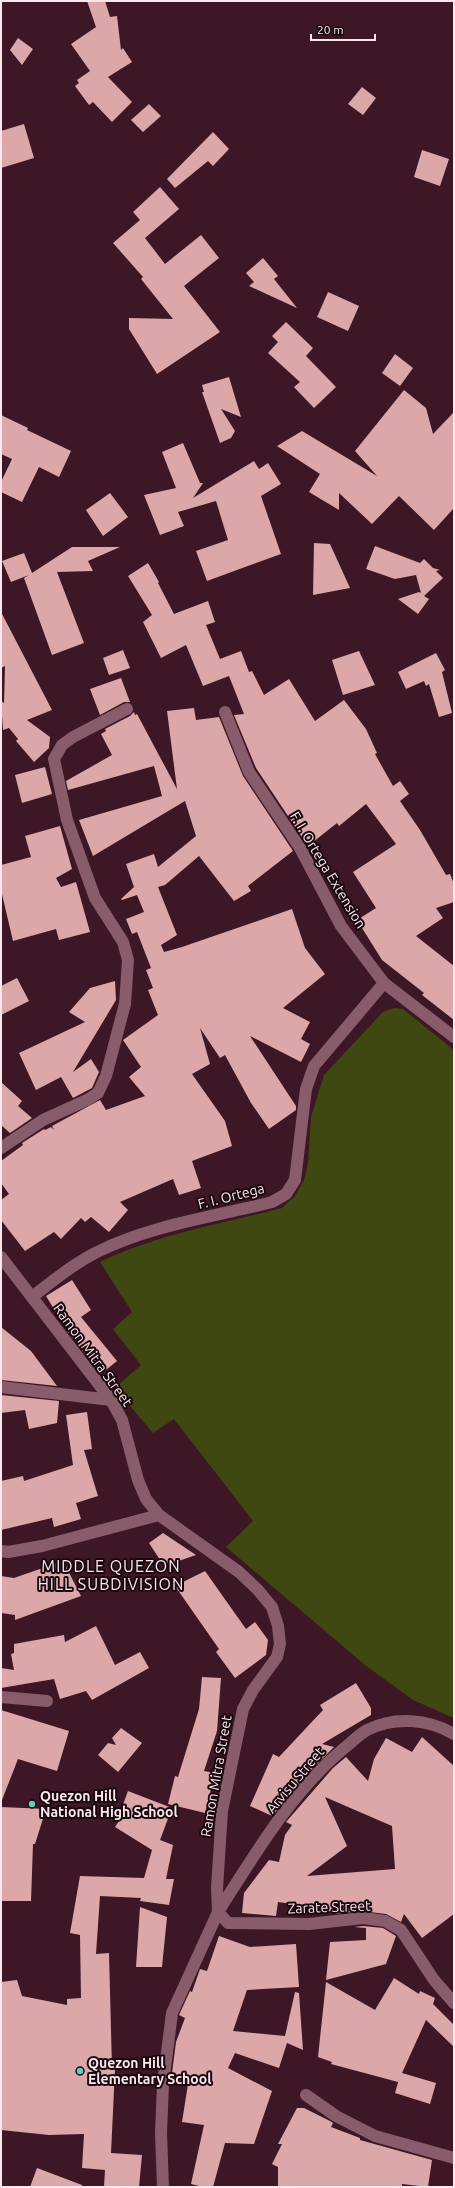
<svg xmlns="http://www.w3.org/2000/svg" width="455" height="2188" font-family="Ubuntu,sans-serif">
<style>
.green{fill:#3f4810}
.building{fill:#dba7a8;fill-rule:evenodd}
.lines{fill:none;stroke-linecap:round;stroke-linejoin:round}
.street{stroke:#895c6b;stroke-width:12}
.poi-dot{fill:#5eceb7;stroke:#19090f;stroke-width:1.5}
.labels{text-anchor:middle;stroke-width:4;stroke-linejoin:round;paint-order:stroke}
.street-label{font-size:14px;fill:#fce7ed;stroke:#19090f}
.poi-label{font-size:14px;font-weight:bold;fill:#fce7ed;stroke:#19090f;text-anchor:start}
.quarter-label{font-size:16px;letter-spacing:1px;fill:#fce7ed;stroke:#19090f}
</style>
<rect width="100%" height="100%" fill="#3d1726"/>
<path class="green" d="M394 1008 403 1009 454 1050V1718L413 1700 365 1665 226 1547 253 1521 174 1419 153 1433 115 1388 141 1365 113 1329 132 1312 100 1262C158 1234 221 1224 282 1208L295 1196 304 1180 308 1163 311 1117 324 1075 383 1012Z"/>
<path class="building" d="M87 1H105L110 17 117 16 121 50 123 48 132 62 108 77 132 102 112 122 93 102 89 105 75 86 79 83 77 80 90 71 71 44 96 27Z
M18 38 33 49 22 65 10 50Z
M362 87 376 98 363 115 348 104Z
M149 104 161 116 143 132 131 120Z
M24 124 34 158 1 168V131Z
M213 132 229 149 213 166 208 161 175 188 167 179Z
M422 150 449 159 440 186 414 177Z
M160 187 179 209 145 238 165 264 201 235 219 258 184 286 220 332 157 374 129 329V318L173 319 141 279 143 277 113 243 140 220 133 212Z
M263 258 278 276 274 279 297 308 249 286 254 282 246 273Z
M328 292 359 306 348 331 317 317Z
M286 322 313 348 306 356 336 387 314 408 294 387 300 382 268 353 278 342 272 336Z
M395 354 413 368 400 386 382 373Z
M229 377 241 417 221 409 235 431 231 438 220 443 202 392H204L202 385Z
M404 390 426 408 433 434 454 412V508L434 530 399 496 372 524 339 493V510L309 492 320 474 277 446 302 431 377 476 355 451Z
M1 415 28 428 27 430 71 451 59 477 39 467 22 502 1 492V482L12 459 1 454Z
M183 443 200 483H203L193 498 254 461 259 469 268 463 281 484 261 496 281 554 207 581 196 551 228 540 216 501 178 512 184 526 160 535 144 495 176 488 162 452Z
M110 493 128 517 103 536 86 510Z
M314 543 330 544 350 588 313 595Z
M375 546 420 563 424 559 433 568 440 570 436 571 443 578 424 596 429 599 418 614 398 599 419 592 421 593 416 575 395 579 366 569Z
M72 547H120L88 561 93 571 57 572 84 643 52 655 24 578 29 575 11 582 2 561 24 553 32 573Z
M148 563 159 582 158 583 174 614 208 601 215 622 206 625 220 659 241 651 249 672 252 671 264 695 289 679 315 721 344 700 366 729 377 753 375 754 393 786 400 781 409 794 400 801 420 830 446 875 450 874 454 884V902L436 908 443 918 416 936 454 966V1020L422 995 424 993 382 960 357 920 376 908 353 872 396 844 366 804 339 826 337 823 308 846 256 768 234 715 244 714 229 676 203 686 186 645 161 658 143 622 152 615 128 576Z
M1 612 52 710 27 720 50 737 49 748 34 762 16 741 18 739 9 728 3 730 1 701 4 703 5 666 1 668Z
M123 650 130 668 109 675 103 658Z
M359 651 375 685 343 695 332 660Z
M436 653 445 670 442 672 452 713 439 717 429 684 426 686 424 681 406 689 398 672Z
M121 678 130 702H124L100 715 90 689Z
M194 708 196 720 219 717 243 776 293 851 248 886 251 891 234 901 199 856 165 885 158 887 177 935 161 945 164 952 182 947 292 909 305 948 325 974 283 1008 310 1022 301 1039 310 1044 301 1062 250 1036 296 1106V1110L269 1129 251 1103 225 1055 220 1058 200 1028 210 1064 192 1074 225 1121 232 1146 192 1161 201 1188 179 1195 173 1179 120 1202 128 1210 109 1232 91 1217 85 1222 81 1218 61 1239 54 1232 25 1251 1 1220V1200L9 1194 1 1183V1161L23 1145 22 1143 44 1129 45 1130 51 1127 54 1130 52 1126 100 1100 106 1110 145 1096 129 1077 141 1067 123 1040 158 1015 148 990 153 988 146 970 151 968 137 932 132 934 126 919 144 912 137 895 122 900 121 899 134 887 126 864 154 854 158 867 196 836 185 801 93 856 79 820 162 796 154 766 68 790 66 781 112 755 101 734 106 731 105 729 130 716 134 712 135 715 137 714 177 789 167 711Z
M45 767 52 794 22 803 15 775Z
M60 826 72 869 56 878 61 887 76 882 90 932 59 940 56 929 13 941 1 890V865L31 857 25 836Z
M17 978 29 1001 1 1015V986Z
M115 981 116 1000 73 1072 91 1059 99 1072 92 1088 73 1098 61 1077 36 1090 19 1053 85 1022 69 1012 90 988Z
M1 1082 22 1101 18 1106 32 1118 10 1133 1 1125Z
M72 1280 91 1310 81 1317 117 1361 101 1374 68 1332 46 1296Z
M1 1327 31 1351 57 1386 1 1380Z
M1 1395 59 1401 57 1423 29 1429 25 1410 1 1413Z
M87 1412 92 1449 84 1450 98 1496 76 1503 81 1519 54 1527 52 1518 1 1530V1481L23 1476 24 1481 73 1465 66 1415Z
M163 1533 196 1555 164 1566 149 1543Z
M63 1561 81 1596 15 1620V1615L1 1613V1576L14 1578Z
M205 1571 246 1629 255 1622 268 1640 266 1655 235 1678 216 1652 219 1649 175 1586Z
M96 1626 115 1665 140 1652 149 1668 92 1700 86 1691 60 1699 54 1679 1 1688V1668L14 1670 11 1654 14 1653V1644L64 1635 65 1642Z
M202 1677 221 1678 217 1731 204 1771 215 1773 205 1813 168 1804 175 1776 178 1777 199 1709Z
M356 1683 371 1708V1715L322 1744 334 1747 304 1777 272 1816 250 1806 273 1754 279 1757 323 1710 320 1705Z
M1 1710 69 1731 57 1771 18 1759 2 1800Z
M121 1728 142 1743 118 1772 98 1755 108 1743 116 1745 112 1738Z
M422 1737 454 1766V1914L422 1938 404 1914 401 1922 386 1914 362 1911 333 1914V1911L321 1912V1908L278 1902 276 1916 242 1913 244 1893 269 1860 279 1862 285 1835 292 1825 286 1822 333 1768 346 1757 368 1781 374 1759 386 1738 412 1752ZM325 1797 392 1826 395 1869 307 1876 347 1846Z
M128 1791 172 1808 160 1840 173 1845 166 1879H174L169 1905 140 1901 141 1898 100 1896 96 1954 109 1953 112 2069H115L111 2153 142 2155 139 2187H104L105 2170 82 2168 84 2134 49 2135 1 2130V1982L17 1980 22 1996 67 2005V1999L81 1998 80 1935 70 1933 80 1876 144 1878 152 1850 115 1827 125 1812 121 1810Z
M1 1807 46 1809 35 1844H33L31 1901H1Z
M140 1907 167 1917 162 1967H136Z
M363 1926 383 1928 396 1936 386 1964 326 1980 330 1942 366 1940V1928L354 1927Z
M219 1936 250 1947 296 1944 299 1987 247 1990 233 2031 285 2036 295 1992 299 1993 303 2050 287 2043 279 2068 235 2053 228 2068 272 2091 254 2144 225 2143 213 2187H203L191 2184 204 2125 182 2122 188 2084 171 2081 176 2042 185 2018 179 2015 190 1991 192 1992 200 1969 207 1971Z
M394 1978 419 1994 420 1991 435 1998 433 2004 454 2025V2047L426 2020 402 2073 436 2083 430 2104 395 2093 399 2079 398 2082 331 2064 332 2062 318 2057 326 1982 375 2010Z
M297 2108H304L330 2121 333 2123 331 2127 360 2138V2140L432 2160 428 2187 402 2184V2187H278V2167L272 2164 282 2144H278Z
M37 2168 82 2185V2187H30Z"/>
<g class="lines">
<path class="street" d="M225 712 249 772 300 848 341 926 384 983 454 1037
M1 1148 43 1120 87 1100 98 1093 106 1076 125 1004 128 960 123 942 95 898 67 820 54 759 62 745 73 737 127 709
M1 1257 111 1400 122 1420 138 1480 146 1499 159 1515 239 1572 258 1590 272 1607 278 1626 280 1644 277 1657 253 1690 243 1709 222 1811 217 1888 218 1912 172 2013 163 2084 161 2133 163 2187
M32 1297C53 1281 73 1264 97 1252 151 1225 214 1217 272 1202L286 1194 295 1180 306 1089 314 1066 384 983
M1 1387 111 1400
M1 1551 8 1552 42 1546 159 1515
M1 1697 47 1701
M454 1734C428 1719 395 1716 367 1730 360 1734 354 1740 348 1745 293 1789 255 1854 218 1912L228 1923 309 1924 363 1918 385 1921 401 1930 434 1980 454 2003
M306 2095 336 2116 375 2136 454 2158"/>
</g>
<g class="poi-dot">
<circle cx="32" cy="1804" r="4"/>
<circle cx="80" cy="2071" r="4"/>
</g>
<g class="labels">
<g class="street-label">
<text transform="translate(328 870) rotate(59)" y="5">F. I. Ortega Extension</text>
<text transform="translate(231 1196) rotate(-14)" y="5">F. I. Ortega</text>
<text transform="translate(93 1355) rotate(54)" y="5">Ramon Mitra Street</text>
<text transform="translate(216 1776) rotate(-80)" y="5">Ramon Mitra Street</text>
<text transform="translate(295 1780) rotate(-50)" y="5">Arvisu Street</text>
<text transform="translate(329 1907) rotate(-2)" y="5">Zarate Street</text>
</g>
<g class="poi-label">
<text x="40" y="1801">Quezon Hill<tspan x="40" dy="16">National High School</tspan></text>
<text x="88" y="2068">Quezon Hill<tspan x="88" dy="16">Elementary School</tspan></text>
</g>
<g class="quarter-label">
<text x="111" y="1572">MIDDLE QUEZON<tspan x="111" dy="18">HILL SUBDIVISION</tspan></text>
</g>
</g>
<rect width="455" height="2188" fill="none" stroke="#fce7ed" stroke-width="4"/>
<path d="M311 34v6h64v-6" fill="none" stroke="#fce7ed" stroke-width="2"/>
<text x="317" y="34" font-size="12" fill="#fce7ed" stroke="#19090f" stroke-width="3" paint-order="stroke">20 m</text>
</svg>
